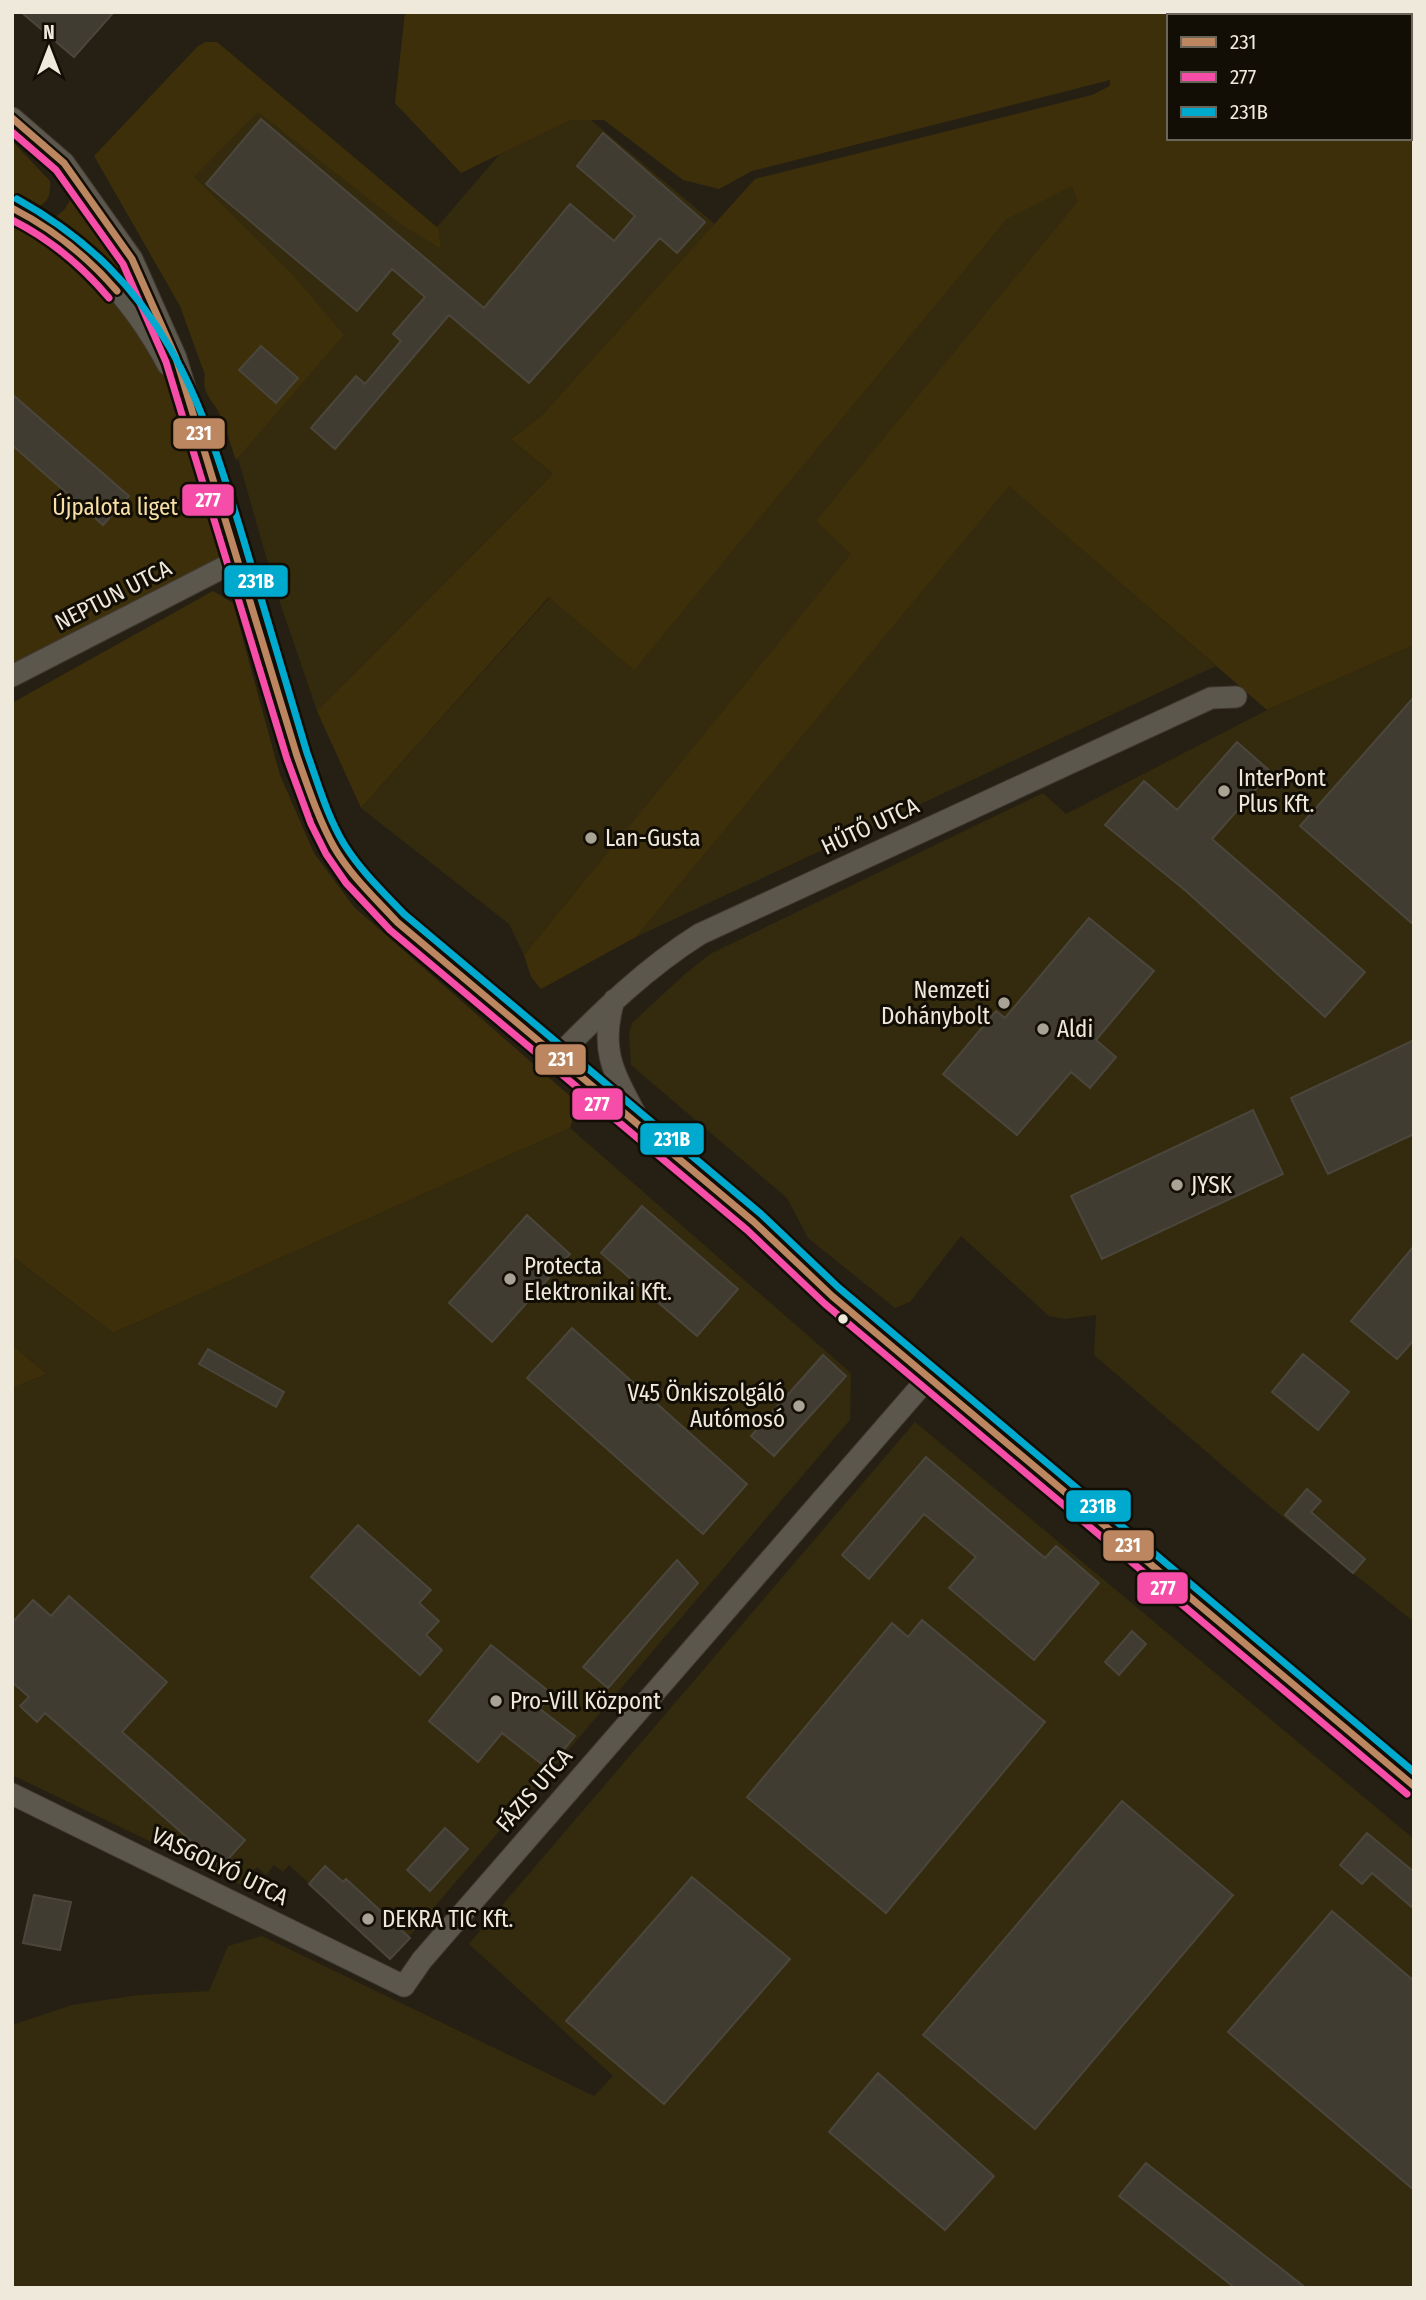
<svg xmlns="http://www.w3.org/2000/svg" width="1426" height="2300" font-family="'Fira Sans Condensed',sans-serif">
<style>
.built{fill:#342a0d}
.green{fill:#3c2f0a;fill-rule:evenodd}
.building{fill:#413c32;stroke:#4b463c;stroke-width:2}
.lines{fill:none;stroke-linecap:round;stroke-linejoin:round}
.minor-casing{stroke:#403a32;stroke-width:23}
.minor{stroke:#5c574d;stroke-width:21}
.bus-1-casing{stroke:#120e05;stroke-width:12}
.bus-2-casing{stroke:#120e05;stroke-width:12}
.bus-3-casing{stroke:#120e05;stroke-width:12}
.bus-1{stroke:#bb8660;stroke-width:7}
.bus-2{stroke:#f54da8;stroke-width:7}
.bus-3{stroke:#00a9ce;stroke-width:7}
.poi-dot{fill:#a9a395;stroke:#120e05;stroke-width:2.5}
.bus-dot{fill:#efe9db;stroke:#120e05;stroke-width:2.5}
.labels{text-anchor:middle;stroke-width:6;stroke-linejoin:round;paint-order:stroke}
.park-label{font-size:23px;fill:#f9e0a7;stroke:#120e05}
.street-label{font-size:23px;fill:#efe9db;stroke:#120e05}
.poi-label{font-size:23px;fill:#efe9db;stroke:#120e05;text-anchor:start}
.line-badge{stroke:#120e05;stroke-width:2.5}
.badge-label{font-size:19px;text-anchor:middle;font-weight:bold;fill:#fff}
</style>
<rect width="100%" height="100%" fill="#262014"/>
<path class="built" d="M206 42H217L437 227 555 90 715 224 542 415 511 439 553 474 317 711 275 588 234 444 186 307 198 46Z
M1072 185 1077 202 817 521 852 554 524 955 509 924 361 808 550 597 634 669 1007 219Z
M1009 485 1216 666 636 937Z
M1414 645V1622L1267 1504 1094 1355 1096 1315 1065 1319 1049 1316 961 1236 910 1302 895 1308 808 1238 787 1198 631 1065 629 1034 632 1023 685 974 710 954 1043 793 1066 814 1267 710Z
M570 1128 851 1373 850 1420 390 1959 289 1865 283 1872 274 1865 266 1875 257 1867 241 1885 12 1775V1388L47 1374 12 1345V1256L113 1333Z
M915 1422 1414 1839V2288H12V2025L72 2005 138 1995 209 1991 228 1946 262 1936 594 2096 613 2076 469 1944Z"/>
<path class="green" d="M405 12H1414V645L1267 710 1009 486 636 937 541 989 531 977 524 955 851 554 816 521 1077 202 1072 186 1007 219 634 670 549 597 361 808 317 711 553 474 511 439 542 415 755 179 1092 95 1110 86V80L752 171 719 189 683 180 604 120H570L461 173 395 103ZM1169 16H1410V138H1169Z
M206 42H217L438 228 441 249 402 225 258 112 194 177 294 276 344 335 236 460C230 444 226 425 218 411 211 399 201 391 205 375L180 306 94 156 198 46Z
M12 141 50 181C52 210 34 211 12 200Z
M73 196C102 222 125 262 139 298L137 300C113 267 88 239 53 219L64 210Z
M12 208 89 259 165 359 238 560 12 676Z
M213 591 233 603 280 775 314 853 354 907 578 1103 570 1128 113 1333 12 1256V703Z
M12 1345 47 1374 12 1388Z"/>
<path class="building" d="M21 12H114L74 57Z
M261 119 484 308 570 204 614 241 635 216 577 166 603 133 705 222 677 253 660 238 529 383 449 315 335 449 311 428 356 376 365 384 401 341 393 334 425 297 392 269 357 311 206 184Z
M261 346 298 378 276 403 239 370Z
M12 394 129 496 103 525 12 445Z
M1414 697V925L1300 826Z
M1237 742 1271 772 1212 839 1365 972 1325 1017 1186 891 1105 825 1144 781 1177 810Z
M1089 918 1154 971 1096 1040 1116 1057 1090 1088 1071 1072 1017 1135 943 1074 996 1011 1005 1018Z
M1414 1040V1134L1328 1174 1291 1098Z
M1253 1110 1283 1174 1102 1259 1071 1196Z
M642 1206 738 1289 697 1336 601 1253Z
M527 1215 570 1254 492 1342 449 1303Z
M1414 1246V1340L1397 1359 1351 1321Z
M572 1328 747 1484 703 1534 527 1378Z
M208 1349 284 1392 276 1407 199 1364Z
M1303 1354 1349 1392 1318 1430 1272 1392Z
M823 1355 846 1376 774 1456 751 1436Z
M926 1457 1045 1558 1056 1546 1099 1583 1034 1660 949 1588 976 1557 924 1514 869 1579 842 1555Z
M1307 1489 1321 1501 1311 1512 1365 1559 1353 1573 1285 1515Z
M358 1525 431 1590 419 1603 439 1621 426 1635 442 1650 420 1675 311 1577Z
M677 1560 698 1583 608 1688 583 1667Z
M69 1596 167 1682 122 1732 245 1840 221 1867 45 1713 37 1722 20 1706 29 1697 12 1682V1623L33 1600 51 1616Z
M922 1620 1045 1722 886 1913 747 1797 892 1623 908 1637Z
M1132 1631 1146 1644 1119 1675 1105 1662Z
M491 1645 552 1694 540 1709 575 1736 548 1769 502 1733 478 1762 429 1721Z
M1122 1801 1233 1895 1035 2129 923 2035Z
M445 1828 468 1849 430 1891 407 1870Z
M1367 1833 1414 1872V1909L1372 1873 1362 1884 1340 1865Z
M325 1866 343 1882 346 1879 410 1938 390 1959 309 1884Z
M692 1877 790 1959 664 2104 566 2021Z
M34 1895 71 1902 60 1950 23 1943Z
M1332 1911 1414 1981V2190L1228 2032Z
M878 2073 994 2176 945 2230 829 2132Z
M1146 2163 1306 2288H1235L1119 2196Z"/>
<g class="lines">
<g class="minor-casing">
<path id="minor" d="M12 118 64 163 132 259 176 358 297 756 321 820 335 848 354 876 397 922 754 1222 832 1296 1414 1786
M12 208C79 239 134 300 168 365
M12 676 238 560
M614 1000C599 1051 614 1073 637 1117
M558 1056C602 1011 646 968 700 934L1211 698 1236 697
M12 1794 404 1986 422 1960 928 1378"/>
</g>
<use href="#minor" class="minor"/>
<g class="bus-1-casing">
<path id="bus-1" d="M12 118 64 163 132 259 176 358 297 756C308 787 318 818 334 847 350 875 375 898 397 922L754 1222 832 1296 1414 1786
M12 208C53 229 87 256 117 291"/>
</g>
<g class="bus-2-casing">
<path id="bus-2" d="M12 132 56 170 123 264 166 362 287 759 311 824 326 854 346 883 390 930 747 1230 825 1304 1407 1794
M12 220C50 239 82 266 109 298"/>
</g>
<g class="bus-3-casing">
<path id="bus-3" d="M17 199C164 281 201 397 246 548 266 616 287 685 307 753 318 783 327 816 344 844 360 870 383 892 404 914L761 1214 839 1288 1414 1772"/>
</g>
<use href="#bus-1" class="bus-1"/>
<use href="#bus-2" class="bus-2"/>
<use href="#bus-3" class="bus-3"/>
</g>
<g class="poi-dot">
<circle cx="1224" cy="791" r="7"/>
<circle cx="591" cy="838" r="7"/>
<circle cx="1004" cy="1003" r="7"/>
<circle cx="1043" cy="1029" r="7"/>
<circle cx="1177" cy="1185" r="7"/>
<circle cx="510" cy="1279" r="7"/>
<circle cx="799" cy="1406" r="7"/>
<circle cx="496" cy="1701" r="7"/>
<circle cx="368" cy="1919" r="7"/>
</g>
<circle class="bus-dot" cx="843" cy="1319" r="6"/>
<g class="labels">
<g class="park-label">
<text x="115" y="515">Újpalota liget</text>
</g>
<g class="street-label">
<text transform="translate(113 595) rotate(-27)" y="8">NEPTUN UTCA</text>
<text transform="translate(870 826) rotate(-25)" y="8">HŰTŐ UTCA</text>
<text transform="translate(534 1790) rotate(-49)" y="8">FÁZIS UTCA</text>
<text transform="translate(220 1866) rotate(26)" y="8">VASGOLYÓ UTCA</text>
</g>
<g class="poi-label">
<text x="1238" y="786">InterPont<tspan x="1238" dy="26">Plus Kft.</tspan></text>
<text x="605" y="846">Lan-Gusta</text>
<text x="990" y="998" text-anchor="end">Nemzeti<tspan x="990" dy="26">Dohánybolt</tspan></text>
<text x="1057" y="1037">Aldi</text>
<text x="1191" y="1193">JYSK</text>
<text x="524" y="1274">Protecta<tspan x="524" dy="26">Elektronikai Kft.</tspan></text>
<text x="785" y="1401" text-anchor="end">V45 Önkiszolgáló<tspan x="785" dy="26">Autómosó</tspan></text>
<text x="510" y="1709">Pro-Vill Központ</text>
<text x="382" y="1927">DEKRA TIC Kft.</text>
</g>
</g>
<g class="line-badge">
<rect x="172" y="417" width="54" height="33" rx="7" fill="#bb8660"/>
<rect x="181" y="483" width="54" height="34" rx="7" fill="#f54da8"/>
<rect x="223" y="564" width="66" height="34" rx="7" fill="#00a9ce"/>
<rect x="534" y="1043" width="53" height="33" rx="7" fill="#bb8660"/>
<rect x="571" y="1087" width="53" height="34" rx="7" fill="#f54da8"/>
<rect x="639" y="1122" width="66" height="34" rx="7" fill="#00a9ce"/>
<rect x="1065" y="1489" width="67" height="34" rx="7" fill="#00a9ce"/>
<rect x="1102" y="1529" width="53" height="33" rx="7" fill="#bb8660"/>
<rect x="1136" y="1571" width="53" height="34" rx="7" fill="#f54da8"/>
</g>
<g class="badge-label">
<text x="199" y="440">231</text>
<text x="208" y="507">277</text>
<text x="256" y="588">231B</text>
<text x="561" y="1066">231</text>
<text x="597" y="1111">277</text>
<text x="672" y="1146">231B</text>
<text x="1098" y="1513">231B</text>
<text x="1128" y="1552">231</text>
<text x="1163" y="1595">277</text>
</g>
<rect width="1426" height="2300" fill="none" stroke="#efe9db" stroke-width="28"/>
<rect x="1167" y="14" width="245" height="126" fill="#120e05" stroke="#6a665b" stroke-width="2"/>
<rect x="1181" y="37" width="35" height="10" fill="#bb8660" stroke="#6a665b" stroke-width="2"/>
<text x="1230" y="49" font-size="21" fill="#efe9db">231</text>
<rect x="1181" y="72" width="35" height="10" fill="#f54da8" stroke="#6a665b" stroke-width="2"/>
<text x="1230" y="84" font-size="21" fill="#efe9db">277</text>
<rect x="1181" y="107" width="35" height="10" fill="#00a9ce" stroke="#6a665b" stroke-width="2"/>
<text x="1230" y="119" font-size="21" fill="#efe9db">231B</text>
<g transform="translate(49 49)" stroke="#120e05" stroke-width="5" paint-order="stroke">
<path d="M0-5L12 26L0 18L-12 26Z" fill="#efe9db"/>
<text y="-10" font-size="19" font-weight="bold" text-anchor="middle" fill="#efe9db">N</text>
</g>
</svg>
